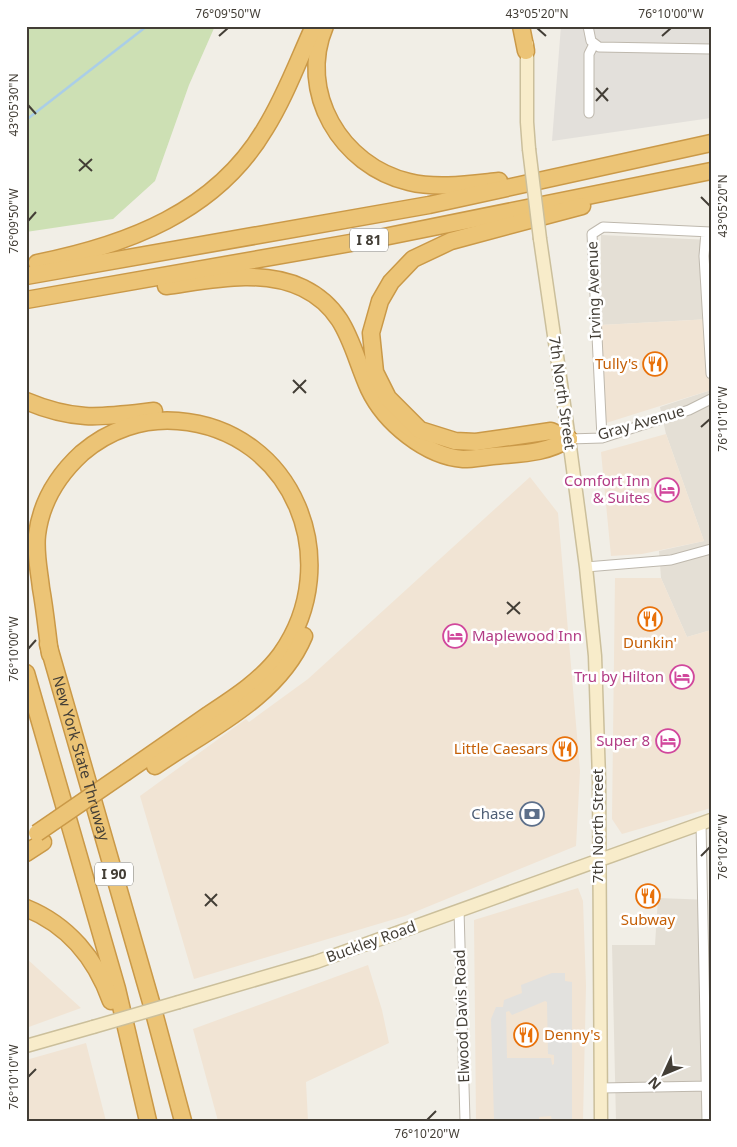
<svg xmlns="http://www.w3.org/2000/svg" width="737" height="1147" font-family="'Noto Sans',sans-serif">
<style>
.residential{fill:#e4dfd5}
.commercial{fill:#f1e4d4}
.industrial{fill:#e3e0db}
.green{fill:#cde0b4}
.parking{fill:#e2e1de;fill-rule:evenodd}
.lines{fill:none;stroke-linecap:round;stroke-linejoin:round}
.stream{stroke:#aacee7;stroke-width:2.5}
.street-casing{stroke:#beb8ad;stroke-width:11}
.secondary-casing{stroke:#cbbf9b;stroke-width:15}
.highway-casing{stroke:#ca9948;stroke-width:19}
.street{stroke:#fff;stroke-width:9}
.secondary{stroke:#f8ecca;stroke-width:12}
.highway{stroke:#ecc476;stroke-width:16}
.secondary-bridge-casing{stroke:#cbbf9b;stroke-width:15;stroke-linecap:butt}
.highway-bridge-casing{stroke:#ca9948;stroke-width:19;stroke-linecap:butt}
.secondary-bridge{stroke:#f8ecca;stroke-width:12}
.highway-bridge{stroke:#ecc476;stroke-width:16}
.ticks{fill:none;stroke:#433e36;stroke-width:2}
.labels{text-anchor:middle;stroke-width:5;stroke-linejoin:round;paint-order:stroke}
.shield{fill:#fff;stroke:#7b7872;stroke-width:1}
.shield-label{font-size:14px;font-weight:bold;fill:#433e36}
.street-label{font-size:15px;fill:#433e36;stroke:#fff}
.food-label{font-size:15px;fill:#c56008;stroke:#fff;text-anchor:end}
.hotel-label{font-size:15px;fill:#b23c85;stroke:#fff;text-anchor:end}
.service-label{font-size:15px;fill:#4e5e75;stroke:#fff;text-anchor:end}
.neatline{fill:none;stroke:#433e36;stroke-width:2}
.ticks-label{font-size:12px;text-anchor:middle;fill:#433e36}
</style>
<rect width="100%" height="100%" fill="#f1eee6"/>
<path class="residential" d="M601 235 711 240V319L601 325Z
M711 390V630L687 637 661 578 659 551 704 541 666 434 660 407Z
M658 898 711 900V1121H616L612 945H655Z"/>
<path class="commercial" d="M711 319V390L606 423 601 325Z
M666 434 704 541 642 554 611 556 601 452Z
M530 477 558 513 580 771 576 846 405 916 194 979 140 796 246 719 249 722 308 679Z
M615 578H661L687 637 711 630V808L622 834 612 819Z
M578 888 583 901 586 986 583 1121H476L474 920Z
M26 958 81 1008 26 1028Z
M368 965 382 1010 389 1043 306 1082 308 1121H218L193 1029Z
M86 1043 106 1121H26V1060Z"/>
<path class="industrial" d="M561 26H711V118L552 141Z"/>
<path class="green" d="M26 26H215L189 85 155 181 113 219 26 232Z"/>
<path class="parking" d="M552 973H565V981L572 982V1121H552L551 1116 539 1117V1121L494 1119 491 1019 496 1007H503L504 1000 522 993 521 985ZM545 1001 547 1002 548 1054 554 1055V1064L552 1065 551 1058H507L506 1012 509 1011 512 1015Z"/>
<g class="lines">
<path class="stream" d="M26 120 147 26"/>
<g class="street-casing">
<path id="street" d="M588 26 591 41 599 47 711 49
M589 113V54L594 44
M706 232 704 256 711 374
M602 438 592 234 603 227 711 232
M569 439 602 438 689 410 711 399
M586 567 671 560 711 549
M701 823 707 1121
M459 910 465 1121
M601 1088 710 1086"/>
</g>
<g class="secondary-casing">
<path id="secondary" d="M527 44V122L529 149
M540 239 569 439 586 567 595 656 599 779 601 1121
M179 1002 316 962 711 820
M26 1046 93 1027"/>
</g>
<g class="highway-casing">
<g id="highway">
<path d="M325 26C297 92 341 166 409 182 437 189 470 184 499 181"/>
<path d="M521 26 526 51"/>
<path d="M37 263C127 245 216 212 265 129 285 97 298 61 314 26"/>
<path d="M26 276 429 205 711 143"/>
<path d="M166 286C210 280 261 268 303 288 348 310 351 349 369 389 385 423 426 456 463 459 473 459 483 457 493 456 523 453 544 454 569 439"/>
<path d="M26 300 379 238 711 171"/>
<path d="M26 401C76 422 102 417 154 411"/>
<path d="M569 439 551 431 476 442 455 441 420 430 388 398 375 372 371 333 380 301 391 282 413 259 451 241 582 206"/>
<path id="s1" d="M48 644 153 1009 183 1121"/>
<path d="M50 654C47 632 45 610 41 588 39 570 35 553 37 535 41 502 58 475 82 453 109 430 143 418 178 421 294 430 346 562 281 654 262 680 234 698 208 715 181 734 153 753 126 772"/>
<path d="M26 673 117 989 148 1121"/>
<path d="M155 766C207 730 278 698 304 636"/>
<path d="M26 853 43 842"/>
<path d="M26 908C68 925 96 959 111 1001"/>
</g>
</g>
<use href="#street" class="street"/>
<use href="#secondary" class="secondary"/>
<use href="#highway" class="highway"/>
<g class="secondary-bridge-casing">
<path id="secondary-bridge" d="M529 149 540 239
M93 1027 179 1002"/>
</g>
<g class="highway-bridge-casing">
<path id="highway-bridge" d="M37 833 126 772"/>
</g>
<use href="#secondary-bridge" class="secondary-bridge"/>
<use href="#highway-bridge" class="highway-bridge"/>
</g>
<path class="ticks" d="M537 28 546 36M219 36 228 28M662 36 671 28M596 88 608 101M596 101 608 88M28 105 36 114M79 159 92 171M79 171 92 159M701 197 710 206M28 221 36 212M293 380 306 393M293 393 306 380M701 427 710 419M507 602 520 614M507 614 520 602M28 649 36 640M701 856 710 847M205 894 217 906M205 906 217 894M28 1077 36 1069M427 1120 436 1111"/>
<defs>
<g id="restaurant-ring" transform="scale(1.25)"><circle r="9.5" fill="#fff" stroke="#e8710a" stroke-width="1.5"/><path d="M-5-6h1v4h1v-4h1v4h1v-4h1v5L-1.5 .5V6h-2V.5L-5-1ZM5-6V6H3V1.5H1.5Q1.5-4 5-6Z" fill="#e8710a"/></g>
<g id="hotel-ring" transform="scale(1.25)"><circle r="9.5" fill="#fff" stroke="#d1479c" stroke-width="1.5"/><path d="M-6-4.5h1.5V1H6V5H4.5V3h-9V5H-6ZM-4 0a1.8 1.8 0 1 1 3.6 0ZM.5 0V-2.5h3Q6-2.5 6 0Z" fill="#d1479c"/></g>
<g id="bank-ring" transform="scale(1.25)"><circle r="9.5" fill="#fff" stroke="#5c6f8a" stroke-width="1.5"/><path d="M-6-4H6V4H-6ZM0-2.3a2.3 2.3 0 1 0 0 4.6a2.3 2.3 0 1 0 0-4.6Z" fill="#5c6f8a"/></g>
</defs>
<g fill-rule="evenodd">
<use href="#restaurant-ring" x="655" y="364"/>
<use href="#hotel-ring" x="667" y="490"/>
<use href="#restaurant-ring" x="650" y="619"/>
<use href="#hotel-ring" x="455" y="636"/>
<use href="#hotel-ring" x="682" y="677"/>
<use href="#hotel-ring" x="668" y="741"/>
<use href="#restaurant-ring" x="565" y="749"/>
<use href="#bank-ring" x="532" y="814"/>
<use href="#restaurant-ring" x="648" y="896"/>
<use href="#restaurant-ring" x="526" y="1035"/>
</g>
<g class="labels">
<g class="shield">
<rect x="350" y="228.5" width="38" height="23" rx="4"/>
<rect x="95" y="862.5" width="38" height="23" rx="4"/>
</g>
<g class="shield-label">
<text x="369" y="245">I 81</text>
<text x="114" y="879">I 90</text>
</g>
<g class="street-label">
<text transform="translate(594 290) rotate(-92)" y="5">Irving Avenue</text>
<text transform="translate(562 393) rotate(82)" y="5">7th North Street</text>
<text transform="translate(641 423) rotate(-16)" y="5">Gray Avenue</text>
<text dy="5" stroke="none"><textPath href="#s1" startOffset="119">New York State Thruway</textPath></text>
<text transform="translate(598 826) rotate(-90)" y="5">7th North Street</text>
<text transform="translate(371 942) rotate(-20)" y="5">Buckley Road</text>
<text transform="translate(462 1016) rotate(-92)" y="5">Elwood Davis Road</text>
</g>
<g class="food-label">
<text x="638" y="369">Tully's</text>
<text x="650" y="648" text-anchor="middle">Dunkin'</text>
<text x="548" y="754">Little Caesars</text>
<text x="648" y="925" text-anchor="middle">Subway</text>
<text x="544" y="1040" text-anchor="start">Denny's</text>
</g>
<g class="hotel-label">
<text x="650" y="486">Comfort Inn<tspan x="650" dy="17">&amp; Suites</tspan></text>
<text x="472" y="641" text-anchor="start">Maplewood Inn</text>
<text x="664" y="682">Tru by Hilton</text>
<text x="650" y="746">Super 8</text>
</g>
<g class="service-label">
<text x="514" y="819">Chase</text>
</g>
</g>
<rect width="737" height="1147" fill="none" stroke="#ffffff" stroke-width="55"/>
<g transform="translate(664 1074) rotate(226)" stroke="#ffffff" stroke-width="4" paint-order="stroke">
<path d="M0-4L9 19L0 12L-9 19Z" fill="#433e36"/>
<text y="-8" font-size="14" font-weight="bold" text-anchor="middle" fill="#433e36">N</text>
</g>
<rect x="28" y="28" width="682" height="1092" class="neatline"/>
<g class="ticks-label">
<text x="228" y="18">76°09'50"W</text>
<text x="537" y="18">43°05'20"N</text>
<text x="671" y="18">76°10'00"W</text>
<text transform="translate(14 105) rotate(-90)" y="4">43°05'30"N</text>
<text transform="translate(723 206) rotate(-90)" y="4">43°05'20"N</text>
<text transform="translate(14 221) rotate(-90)" y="4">76°09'50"W</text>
<text transform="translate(723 419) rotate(-90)" y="4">76°10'10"W</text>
<text transform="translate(14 649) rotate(-90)" y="4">76°10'00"W</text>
<text transform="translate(723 847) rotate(-90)" y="4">76°10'20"W</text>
<text transform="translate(14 1077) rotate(-90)" y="4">76°10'10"W</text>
<text x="427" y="1138">76°10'20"W</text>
</g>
</svg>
